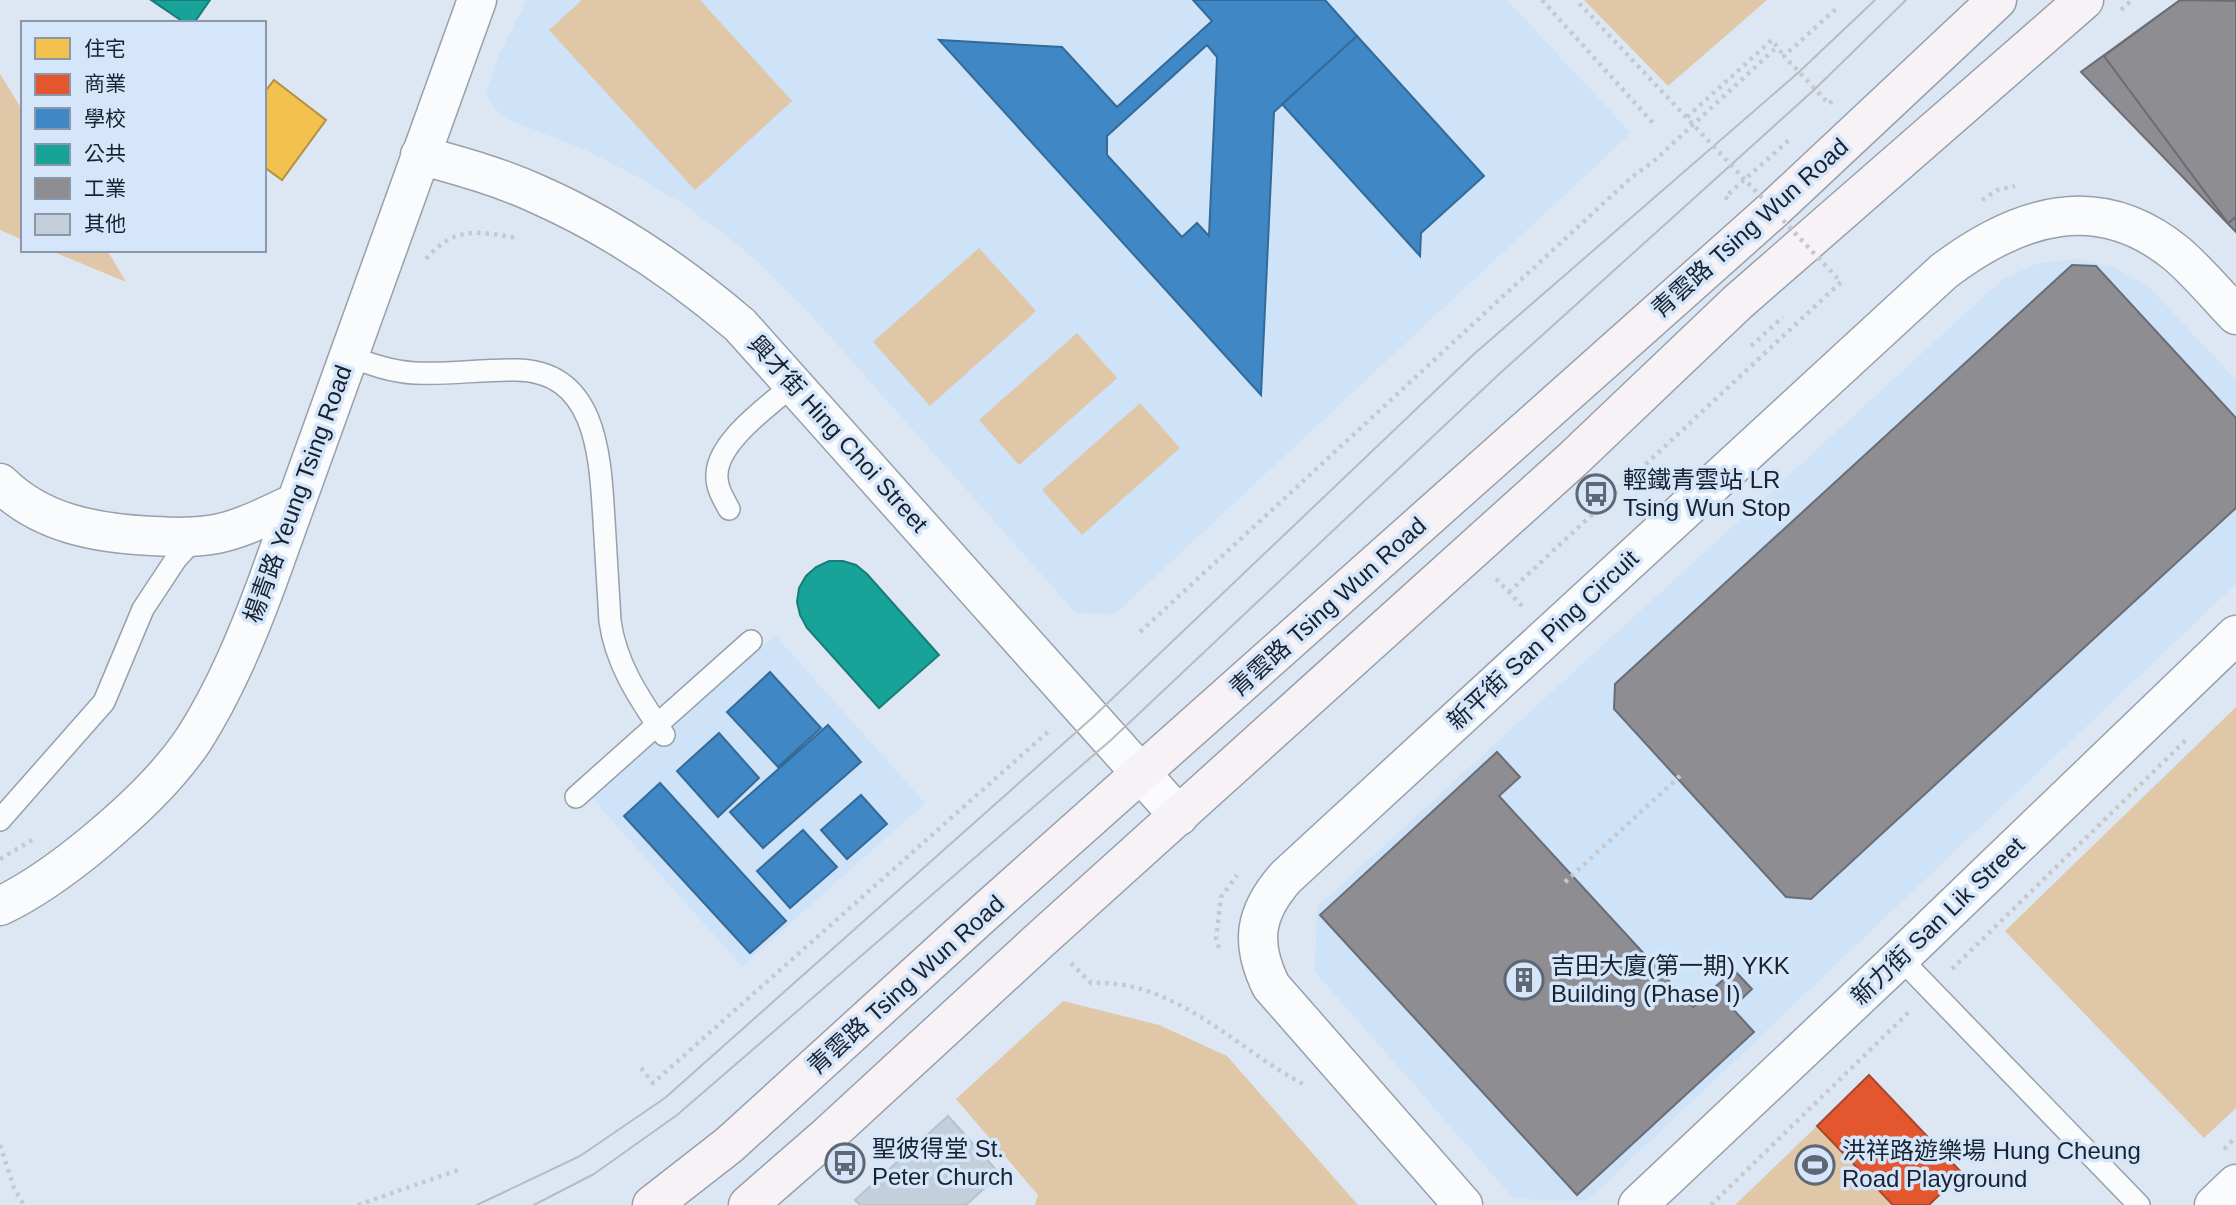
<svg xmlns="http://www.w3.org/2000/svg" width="2236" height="1205" font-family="Helvetica,'Noto Sans TC',sans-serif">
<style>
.built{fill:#cee2f8}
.green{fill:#dfc7a7}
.homes{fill:#f2c14e;stroke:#b19245;stroke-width:2}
.shops{fill:#e4572e;stroke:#a7472f;stroke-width:2}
.schools{fill:#3f88c5;stroke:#346a98;stroke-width:2;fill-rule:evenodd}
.public{fill:#17a398;stroke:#187d79;stroke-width:2}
.industry{fill:#8d8d92;stroke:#6a6d75;stroke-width:2}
.building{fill:#c3cfdb;stroke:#b6c3cd;stroke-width:2}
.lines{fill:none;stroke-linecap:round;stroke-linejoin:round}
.lane-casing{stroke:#97a0ab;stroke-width:24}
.street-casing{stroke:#97a0ab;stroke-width:41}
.secondary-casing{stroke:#97a0ab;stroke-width:41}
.path{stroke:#c5c9ce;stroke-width:4.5;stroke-dasharray:3.5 5;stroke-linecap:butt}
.lane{stroke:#fafbfd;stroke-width:21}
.street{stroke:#fafbfd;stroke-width:38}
.secondary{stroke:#f6f2f5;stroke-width:38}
.tram{stroke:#b8babd;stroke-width:2}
.path-bridge{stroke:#c5c9ce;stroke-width:4.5;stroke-dasharray:3.5 5;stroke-linecap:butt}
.labels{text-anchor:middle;stroke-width:7;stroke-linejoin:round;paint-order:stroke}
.street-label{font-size:24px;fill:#192330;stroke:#d5e6fb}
.poi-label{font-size:24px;fill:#192330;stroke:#d5e6fb;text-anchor:start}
</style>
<rect width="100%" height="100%" fill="#dde7f3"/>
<path class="built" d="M527 0H1507L1631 133 1115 614 1076 613 802 305 764 267 723 233 680 202 634 175 586 150 512 121 496 110 486 94 499 55Z
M2077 259 2116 268 2150 288 2236 380V584L1587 1201 1514 1199 1315 972 1317 907 2003 279 2039 263Z
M775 635 925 803 742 966 592 798Z"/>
<path class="green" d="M582 0H700L792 101 695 190 549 30Z
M1584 0H1767L1668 86Z
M0 74 23 111V240L0 230Z
M979 248 1036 311 930 406 873 342Z
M49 250H107L126 282Z
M1077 333 1117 378 1019 465 979 420Z
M1140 403 1180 448 1082 535 1042 490Z
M2236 707V1108L2204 1138 2005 931Z
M1063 1001 1159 1025 1227 1056 1358 1205H1035L1038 1195 956 1099Z
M1817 1126 1893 1205H1735Z"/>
<path class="homes" d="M274 80 326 120 282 180 264 167V93Z"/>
<path class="shops" d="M1869 1075 1962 1173 1929 1205H1893L1817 1126Z"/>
<path class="schools" d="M1193 0H1325L1357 36 1274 112 1261 395 939 40 1062 47 1117 107 1212 21ZM1207 45 1217 57 1209 236 1197 223 1182 237 1107 155V136Z
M1357 36 1484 176 1421 233 1420 256 1282 104Z
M770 672 821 728 778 767 727 712Z
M828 725 861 762 763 848 730 812Z
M719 733 759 778 718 817 677 771Z
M660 783 786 921 750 953 624 816Z
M861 795 887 824 847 859 821 830Z
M803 830 837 867 790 908 757 871Z"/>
<path class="public" d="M151 0H210L194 23H185Z
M829 561H843L856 565 867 574 939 655 879 708 807 628 800 615 797 602 799 588 806 576 816 567Z"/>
<path class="industry" d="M2180 0 2236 1V232L2081 72Z
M2180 0 2236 1V217L2228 223 2104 56Z
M2072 265 2096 266 2236 418V508L1811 899 1786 897 1614 709 1615 684Z
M1497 752 1520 777 1499 796 1693 1007 1734 970 1752 989 1732 1008 1754 1032 1577 1195 1320 915Z"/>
<path class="building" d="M948 1116 1000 1174 966 1205H860L855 1200Z"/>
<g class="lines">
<g class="lane-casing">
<path id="lane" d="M348 356C370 364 392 372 415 373 449 375 482 369 516 370 598 371 600 458 604 520 606 553 608 587 610 621 616 665 640 699 664 735
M729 509C723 498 716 487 717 474 718 441 770 405 794 384
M576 797 751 641
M0 820 104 702 143 609 176 559 196 537
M1900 958 2139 1205"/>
</g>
<g class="street-casing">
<path id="street" d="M420 155C460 166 500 177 537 194 612 227 678 272 740 325L1179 816
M0 483C41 524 96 533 152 536 174 537 195 538 216 534 243 529 270 514 295 503
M0 906C34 890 65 867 94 843 131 812 167 779 194 739 225 690 247 637 267 583L477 0
M1463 1205 1271 986C1250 943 1254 913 1286 877L1944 271C2018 215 2098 189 2177 254 2198 272 2217 295 2236 315
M1638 1205 1900 958 2236 635
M2214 1205 2236 1184"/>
</g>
<g class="secondary-casing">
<path id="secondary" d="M652 1205 729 1145 986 911 1774 209 1997 0
M748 1205 826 1137 1040 940 1572 460 1738 302 2084 0"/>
</g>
<path class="path" d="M1542 0 1653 123
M2121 10 2132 0
M1832 101 1829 104 1784 56 1838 7
M1687 117 1772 40 1784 56
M1728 199 1725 197 1789 140
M1982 200 1997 190 2015 186
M426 259C454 226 478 231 517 238
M1751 346 1783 317
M1496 579 1524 608
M1140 632 1632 177 1655 160 1777 47
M0 859 32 840
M1565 882 1683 773
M1219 948 1216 938 1221 897 1237 875
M1071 963 1091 983C1177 979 1236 1050 1307 1086
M1952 969 2188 738
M641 1068 653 1083 1050 730
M0 1145 14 1188 24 1205
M2224 1149 2236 1137
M358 1205 461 1169
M1711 1205 1911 1010"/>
<use href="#lane" class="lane"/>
<use href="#street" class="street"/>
<use href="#secondary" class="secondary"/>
<path class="tram" d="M477 1205 580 1156 665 1098 1092 718 1474 354 1799 72 1875 0
M534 1205 594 1174 677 1115 1111 740 1497 376 1815 89 1906 0"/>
<path class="path-bridge" d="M1509 592 1841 282 1576 0"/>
</g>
<defs>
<g id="bus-ring" transform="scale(2.0125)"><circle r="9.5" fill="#d5e6fb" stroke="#5e6874" stroke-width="1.5"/><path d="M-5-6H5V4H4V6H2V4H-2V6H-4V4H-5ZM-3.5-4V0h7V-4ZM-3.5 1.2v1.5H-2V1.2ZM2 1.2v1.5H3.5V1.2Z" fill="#5e6874"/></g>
<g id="building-ring" transform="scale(2.0125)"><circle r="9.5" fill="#d5e6fb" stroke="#5e6874" stroke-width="1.5"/><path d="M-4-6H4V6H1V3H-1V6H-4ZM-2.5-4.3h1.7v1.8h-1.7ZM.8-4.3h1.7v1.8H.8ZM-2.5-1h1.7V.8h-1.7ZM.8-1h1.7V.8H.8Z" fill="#5e6874"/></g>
<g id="stadium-ring" transform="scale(2.0125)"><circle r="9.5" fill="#d5e6fb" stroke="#5e6874" stroke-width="1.5"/><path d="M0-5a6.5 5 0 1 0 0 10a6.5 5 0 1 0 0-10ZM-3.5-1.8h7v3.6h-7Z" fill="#5e6874"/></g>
</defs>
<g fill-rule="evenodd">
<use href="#bus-ring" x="1596" y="494"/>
<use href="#building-ring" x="1524" y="980"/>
<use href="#bus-ring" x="845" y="1163"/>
<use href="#stadium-ring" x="1815" y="1165"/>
</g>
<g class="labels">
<g class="street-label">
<text transform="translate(1750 228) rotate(-42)" y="8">青雲路 Tsing Wun Road</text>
<text transform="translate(838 434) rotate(48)" y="8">興才街 Hing Choi Street</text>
<text transform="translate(298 494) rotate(-70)" y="8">楊青路 Yeung Tsing Road</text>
<text transform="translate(1328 607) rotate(-42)" y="8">青雲路 Tsing Wun Road</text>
<text transform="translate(1543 640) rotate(-43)" y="8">新平街 San Ping Circuit</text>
<text transform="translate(1938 921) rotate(-44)" y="8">新力街 San Lik Street</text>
<text transform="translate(906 985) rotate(-42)" y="8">青雲路 Tsing Wun Road</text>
</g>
<g class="poi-label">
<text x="1623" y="488">輕鐵青雲站 LR<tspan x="1623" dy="28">Tsing Wun Stop</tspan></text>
<text x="1551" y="974">吉田大廈(第一期) YKK<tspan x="1551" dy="28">Building (Phase I)</tspan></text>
<text x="872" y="1157">聖彼得堂 St.<tspan x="872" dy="28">Peter Church</tspan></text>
<text x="1842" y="1159">洪祥路遊樂場 Hung Cheung<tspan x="1842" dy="28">Road Playground</tspan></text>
</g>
</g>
<rect x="21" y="21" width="245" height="231" fill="#d5e6fb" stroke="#8a98aa" stroke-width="2"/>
<rect x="35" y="38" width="35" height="21" fill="#f2c14e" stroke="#8a98aa" stroke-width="2"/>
<text x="84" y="56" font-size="21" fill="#192330">住宅</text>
<rect x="35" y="74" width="35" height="21" fill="#e4572e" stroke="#8a98aa" stroke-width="2"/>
<text x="84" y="91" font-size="21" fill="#192330">商業</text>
<rect x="35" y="108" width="35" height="21" fill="#3f88c5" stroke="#8a98aa" stroke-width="2"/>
<text x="84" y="126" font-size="21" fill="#192330">學校</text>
<rect x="35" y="144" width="35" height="21" fill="#17a398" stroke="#8a98aa" stroke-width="2"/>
<text x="84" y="161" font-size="21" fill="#192330">公共</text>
<rect x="35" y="178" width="35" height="21" fill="#8d8d92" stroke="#8a98aa" stroke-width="2"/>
<text x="84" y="196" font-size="21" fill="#192330">工業</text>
<rect x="35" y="214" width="35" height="21" fill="#c3cfdb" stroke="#8a98aa" stroke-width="2"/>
<text x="84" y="231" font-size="21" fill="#192330">其他</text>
</svg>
